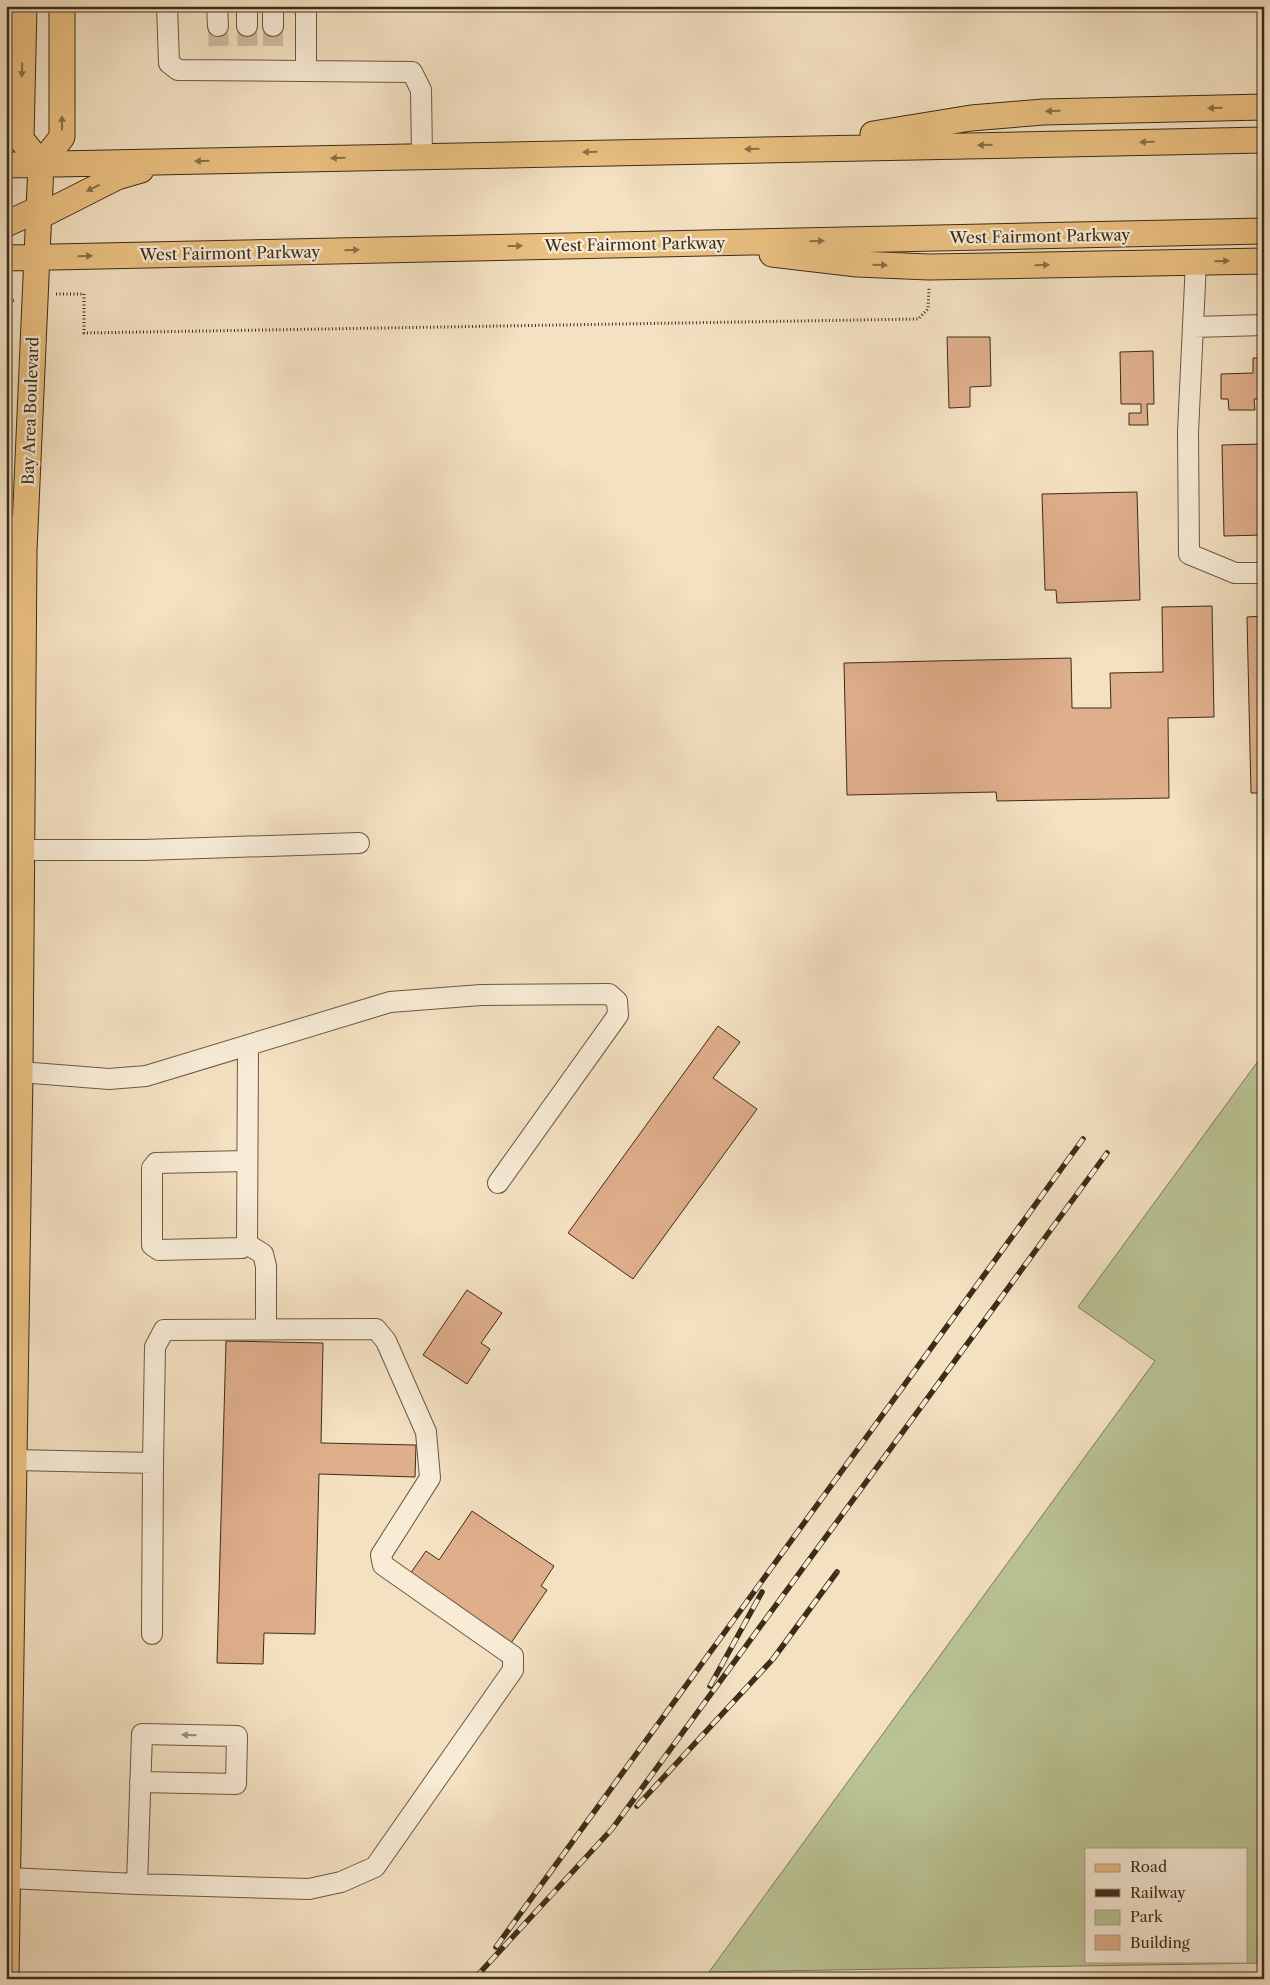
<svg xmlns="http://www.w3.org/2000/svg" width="1270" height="1985" font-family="'Libre Caslon Text',serif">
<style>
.green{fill:#bac394;stroke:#7b7856;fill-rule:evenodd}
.building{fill:#dfae8b;stroke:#3c2c18}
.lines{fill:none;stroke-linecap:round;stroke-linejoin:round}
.minor-tunnel{stroke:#cfbda0;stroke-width:20;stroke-dasharray:20 10;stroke-linecap:butt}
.minor-casing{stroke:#6a5942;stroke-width:22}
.major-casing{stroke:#3c2c18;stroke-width:27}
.path{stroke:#3c2c18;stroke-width:3;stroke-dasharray:1 2.5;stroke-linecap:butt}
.minor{stroke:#f8ecd7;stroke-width:20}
.major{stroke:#eac081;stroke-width:25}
.rail-casing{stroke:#3c2c18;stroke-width:5.5}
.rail{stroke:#f8ecd7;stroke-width:4;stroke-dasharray:11;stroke-linecap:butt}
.oneway{fill:#8a6f47}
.oneway2{fill:#9a8c78}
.labels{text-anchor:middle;stroke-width:4.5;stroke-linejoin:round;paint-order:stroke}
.street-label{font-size:16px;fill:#3c2c18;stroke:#f8ecd7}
</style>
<rect width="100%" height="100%" fill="#f4e1c2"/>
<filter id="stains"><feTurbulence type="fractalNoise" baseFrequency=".004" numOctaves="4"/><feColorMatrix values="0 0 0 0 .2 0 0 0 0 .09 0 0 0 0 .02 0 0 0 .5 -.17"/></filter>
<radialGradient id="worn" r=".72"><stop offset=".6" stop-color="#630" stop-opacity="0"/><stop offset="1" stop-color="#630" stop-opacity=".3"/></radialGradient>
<path class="green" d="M1264 1053V1963L709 1972 1155 1361 1078 1307ZM1086 1849H1246V1961H1086Z"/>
<path class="building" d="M947 337H990L991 386 970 387V407L949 408Z
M1153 351 1154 404H1147L1148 425H1129V413H1141V404H1121L1120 352Z
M1253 358H1264V399H1254L1255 410H1229L1228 399H1221V374L1253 373Z
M1264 444V535L1224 536 1222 445Z
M1137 492 1140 600 1057 603 1056 590H1045L1042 494Z
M1212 606 1214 717 1168 718 1169 798 997 801 996 792 847 795 844 663 1071 658 1072 708H1111L1110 673 1163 672 1162 607Z
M1264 616V793H1251L1247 617Z
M718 1026 740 1042 713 1078 757 1109 633 1279 568 1233Z
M467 1290 502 1313 481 1343 490 1349 467 1384 423 1355Z
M226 1341 323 1343 321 1443 416 1445 415 1477 319 1474 315 1634 264 1633 263 1664 217 1663Z
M472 1511 554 1566 541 1586 547 1590 511 1643 410 1574 426 1551 439 1560Z"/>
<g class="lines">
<path class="minor-tunnel" d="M218 26 219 53
M247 26 248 53
M273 26V53"/>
<g class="minor-casing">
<path id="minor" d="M167 6 169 63 178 70 306 71
M217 6 218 26
M247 6V26
M273 6V26
M306 6V71L412 72 421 90 422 156
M1196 262 1188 432 1189 554 1235 573H1264
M1194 327 1264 325
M6 531 25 522
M22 850H144L359 843
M20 1072 109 1079 146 1076 390 1002 481 995 609 994 617 1001 618 1015 498 1183
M247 1161 156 1163 152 1168V1245L159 1250 242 1248 247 1245 248 1045
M247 1244 263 1254 266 1266V1329
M15 1460 153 1463 155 1347 164 1330 376 1329 386 1341 426 1432 430 1478 381 1555 383 1565 513 1656V1670L375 1867 341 1882 309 1889 137 1884
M152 1634 153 1463
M8 1878 137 1884 142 1734 237 1736 236 1784 140 1782"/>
</g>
<g class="major-casing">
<path id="major" d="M24 6 21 139 41 164
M873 134 971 118 1043 112 1264 107
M6 165 1264 140
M38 217 117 177 141 170
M6 224 39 209
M772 254 857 264 929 267 1264 261
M6 258 1264 231
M6 1979 20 1072 24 551 41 164 62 137V6"/>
</g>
<path class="path" d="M56 294H84V333L918 319 928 309 929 288
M6 302 15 300"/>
<use href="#minor" class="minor"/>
<use href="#major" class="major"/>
<g class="rail-casing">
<path id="rail" d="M710 1686 762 1592
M637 1806 773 1659 837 1572
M496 1947 1083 1139
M474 1979 612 1829 1107 1153"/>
</g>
<use href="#rail" class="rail"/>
</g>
<defs><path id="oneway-solid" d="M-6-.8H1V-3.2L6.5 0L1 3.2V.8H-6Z" transform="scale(1.25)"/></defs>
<g class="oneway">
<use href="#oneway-solid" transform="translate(22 70) rotate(92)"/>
<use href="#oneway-solid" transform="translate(1215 108) rotate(179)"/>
<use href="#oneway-solid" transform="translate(1053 111) rotate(179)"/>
<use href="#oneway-solid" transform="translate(62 123) rotate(-90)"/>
<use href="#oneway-solid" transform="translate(1147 142) rotate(179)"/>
<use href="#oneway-solid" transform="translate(985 145) rotate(179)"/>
<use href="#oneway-solid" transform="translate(752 149) rotate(179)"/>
<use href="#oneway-solid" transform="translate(590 152) rotate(179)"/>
<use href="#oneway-solid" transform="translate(338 158) rotate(179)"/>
<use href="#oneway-solid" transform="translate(202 161) rotate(179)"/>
<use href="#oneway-solid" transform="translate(93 188) rotate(154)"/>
<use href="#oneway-solid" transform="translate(817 241) rotate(-1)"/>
<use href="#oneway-solid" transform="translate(515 246) rotate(-1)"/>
<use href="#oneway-solid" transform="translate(352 250) rotate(-1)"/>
<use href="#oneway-solid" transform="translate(85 256) rotate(-1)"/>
<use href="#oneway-solid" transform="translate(1222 261) rotate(-1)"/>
<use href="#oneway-solid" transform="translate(880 265) rotate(2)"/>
<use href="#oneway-solid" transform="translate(1042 265) rotate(-1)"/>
</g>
<use class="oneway2" href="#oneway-solid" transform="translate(189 1735) rotate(-179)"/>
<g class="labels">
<g class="street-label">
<text transform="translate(1040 236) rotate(-1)" y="6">West Fairmont Parkway</text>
<text transform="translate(635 244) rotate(-1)" y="6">West Fairmont Parkway</text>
<text transform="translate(230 253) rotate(-1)" y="6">West Fairmont Parkway</text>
<text transform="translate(30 411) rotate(-88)" y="6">Bay Area Boulevard</text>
</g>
</g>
<rect width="1270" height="1985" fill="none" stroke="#f4e1c2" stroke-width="25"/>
<rect x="8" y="8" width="1255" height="1970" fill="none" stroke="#3c2c18" stroke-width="2.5"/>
<rect x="12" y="12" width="1245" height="1960" fill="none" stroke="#3c2c18"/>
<rect x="1085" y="1848" width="162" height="115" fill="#f8ecd7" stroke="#ad9f8b"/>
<rect x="1095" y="1864" width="25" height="8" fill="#eac081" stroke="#ad9f8b"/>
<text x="1130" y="1872" font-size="15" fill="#3c2c18">Road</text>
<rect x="1095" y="1889" width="25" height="8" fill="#3c2c18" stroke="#ad9f8b"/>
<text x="1130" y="1898" font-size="15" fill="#3c2c18">Railway</text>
<rect x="1095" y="1910" width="25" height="15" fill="#bac394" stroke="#ad9f8b"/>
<text x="1130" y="1922" font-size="15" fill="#3c2c18">Park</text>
<rect x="1095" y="1935" width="25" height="15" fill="#dfae8b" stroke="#ad9f8b"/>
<text x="1130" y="1948" font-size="15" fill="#3c2c18">Building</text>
<rect width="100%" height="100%" filter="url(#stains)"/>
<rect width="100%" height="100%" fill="url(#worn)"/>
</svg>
